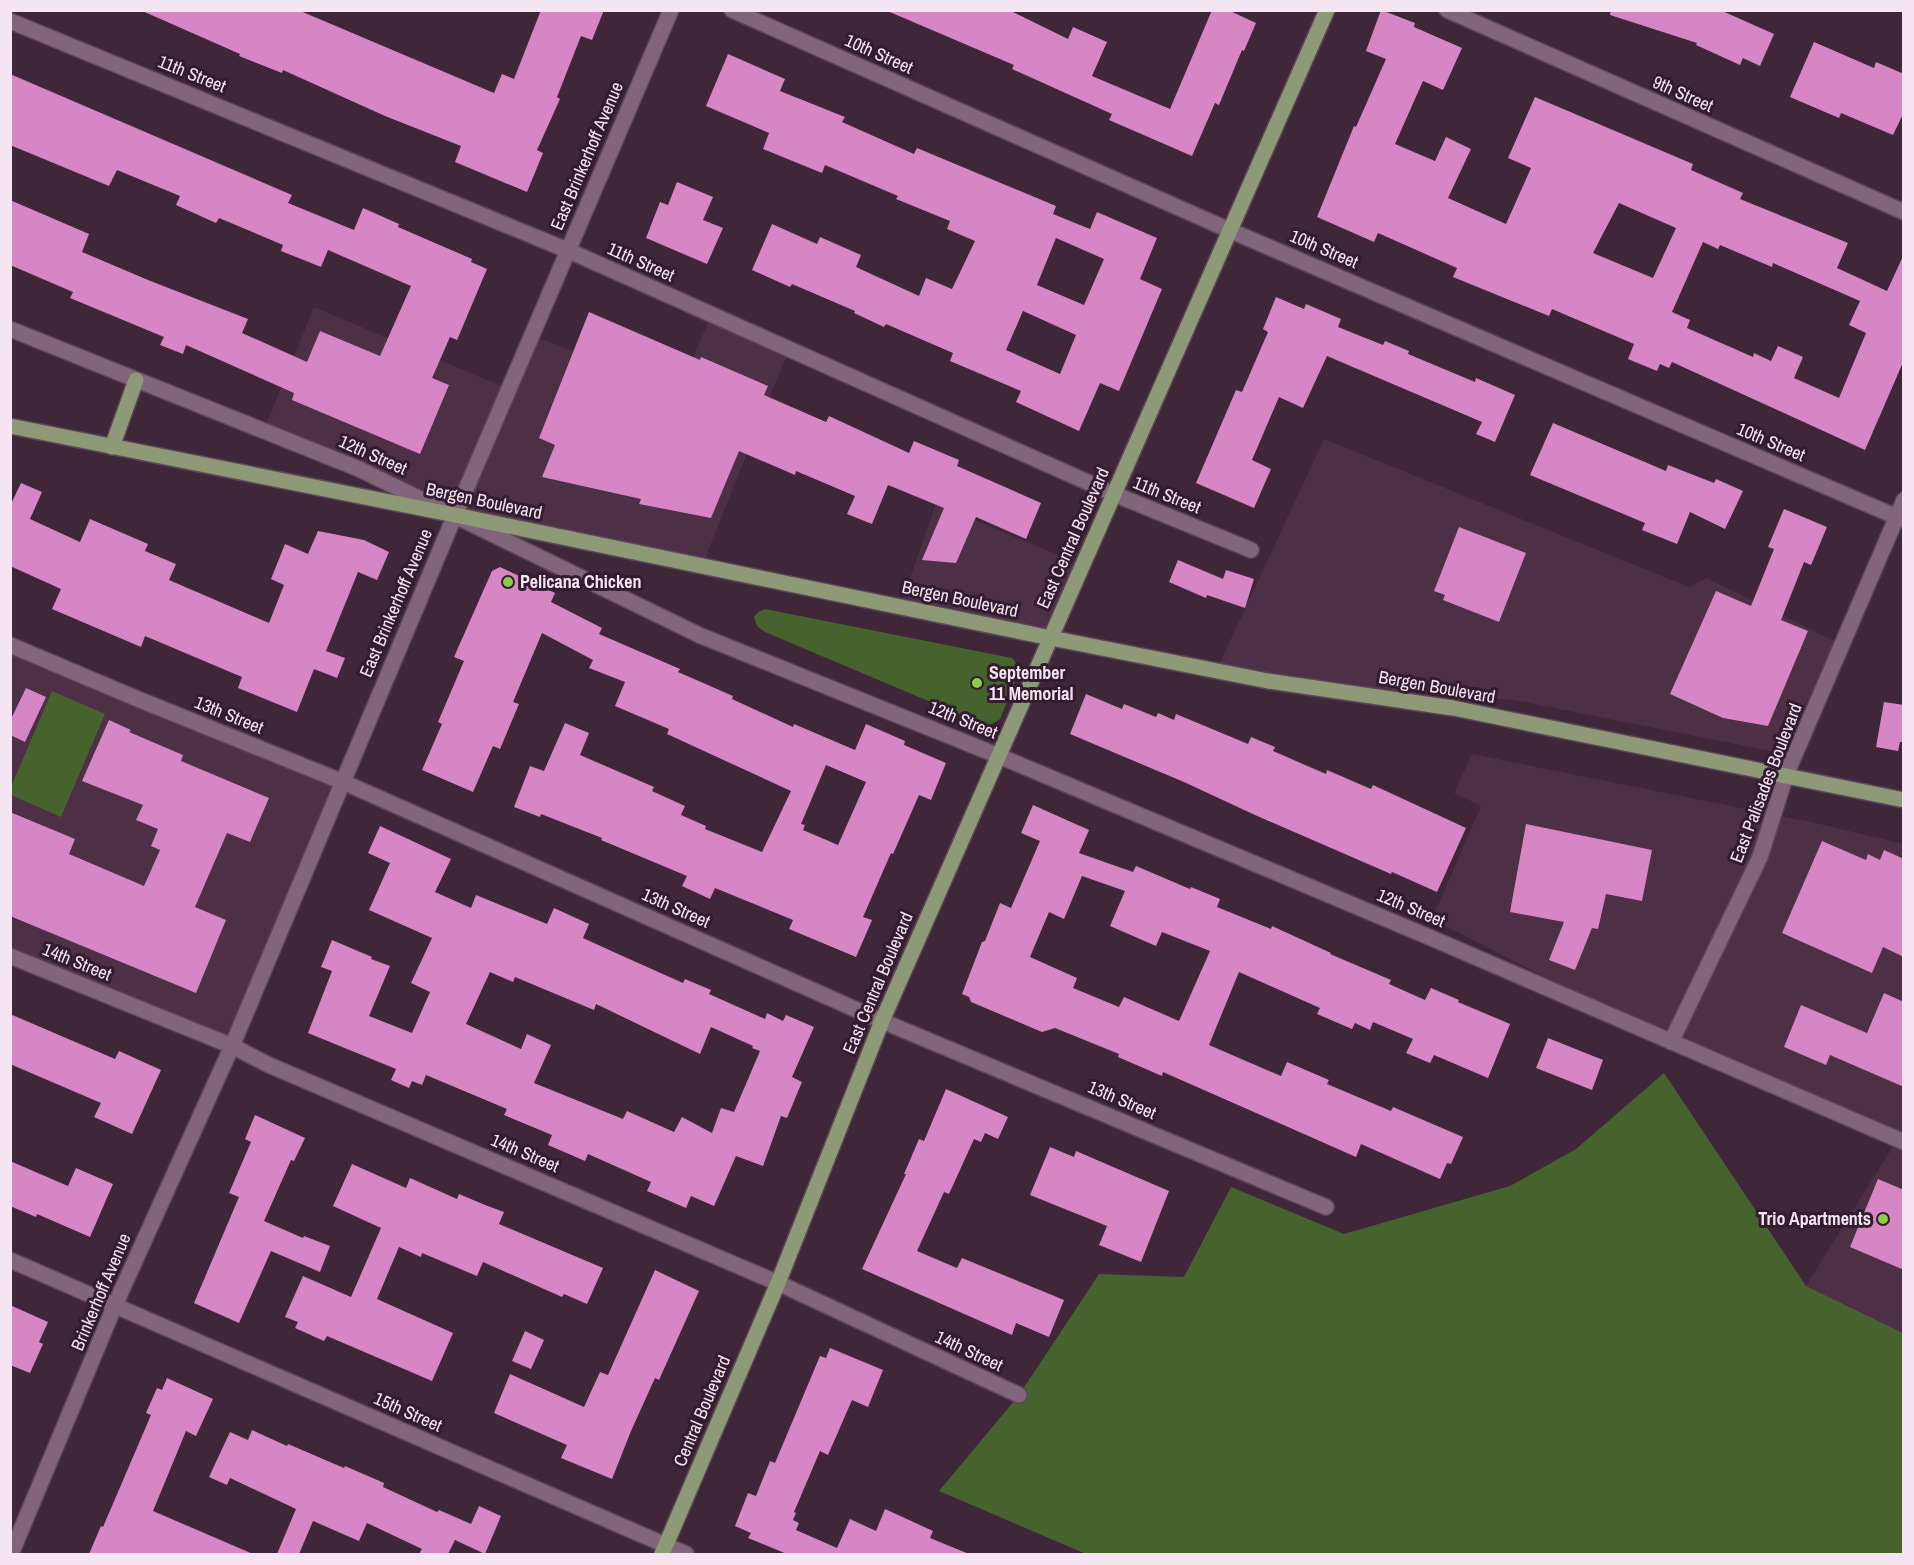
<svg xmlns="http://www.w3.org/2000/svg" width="1914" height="1565" font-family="'Archivo Narrow',sans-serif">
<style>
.built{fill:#4d2f46}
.green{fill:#46632e}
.building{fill:#d786c5;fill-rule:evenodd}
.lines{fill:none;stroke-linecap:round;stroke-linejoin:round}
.minor-casing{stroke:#5b4656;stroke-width:18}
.major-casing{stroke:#5b4656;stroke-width:18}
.minor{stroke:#82657a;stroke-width:15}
.major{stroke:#8d9977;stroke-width:15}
.poi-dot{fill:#8ace47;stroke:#341c2f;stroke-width:2}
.labels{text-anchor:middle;stroke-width:6;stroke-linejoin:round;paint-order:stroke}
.street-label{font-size:18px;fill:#f5e4f1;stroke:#341c2f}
.poi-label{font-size:18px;font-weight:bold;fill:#f5e4f1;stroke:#341c2f;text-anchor:start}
</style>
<rect width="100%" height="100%" fill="#3f2639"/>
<path class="built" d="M314 307 509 389 532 335 678 393 711 315 789 349 702 566 455 515 263 432Z
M1324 439 1689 587 1707 578 1842 645 1775 752 1514 700 1268 681 1216 671Z
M936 504 1082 565 1051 638 900 606Z
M10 645 343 782 232 1046 11 956Z
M1472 754 1816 823 1903 844V1333L1806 1286 1897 1140 1671 1042 1432 919 1481 806 1454 793Z"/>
<path class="green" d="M765 609 1012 658 1016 663 1018 674 1000 719 992 724 985 725 765 632 757 626 754 617 758 612Z
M52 691 105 714 61 817 11 795V787Z
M1664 1073 1806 1286 1903 1333V1554H1086L939 1491 1019 1395 1099 1274 1184 1277 1231 1187 1344 1234 1510 1186 1576 1149Z"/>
<path class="building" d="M140 10H298L494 93 502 74 514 79 541 10H604L592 40 581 36 557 97 560 99 537 150 543 153 527 192 455 162 461 146 385 116 283 70 282 73 239 56 240 54Z
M885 10H1009L1068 39 1073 27 1107 42 1092 76 1170 109 1212 10H1228L1256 23 1244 51 1242 50 1219 105 1215 103 1192 156 1109 120 1112 114 1012 69 1014 65Z
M1381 10 1415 23 1414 27 1462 48 1443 90 1423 81 1395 144 1435 161 1446 137 1471 149 1448 198 1506 224 1531 168 1508 158 1535 97 1693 164 1691 170 1743 193 1740 199 1848 243 1837 268 1887 291 1904 254V360L1865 450 1672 362 1669 368 1660 364 1657 371 1628 359 1634 344 1552 309 1549 316 1453 277 1457 268 1378 233 1374 242 1317 217 1354 126 1356 127 1386 59 1366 51ZM1619 203 1676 228 1653 278 1593 253ZM1703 242 1718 249 1720 245 1772 267 1773 263 1860 301 1849 325 1866 333 1839 398 1794 378 1803 357 1778 346 1771 361 1754 353 1753 357 1687 328 1690 320 1672 312Z
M1611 10H1720L1774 34 1760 66 1743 58 1740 65 1696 45 1697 43 1610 15Z
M1814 42 1874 68 1876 62 1904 74V112L1893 135 1841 113 1839 118 1790 97Z
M728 54 785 79 780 91 845 117 842 122 914 154 917 148 1056 206 1053 214 1090 229 1097 212 1157 238 1140 279 1162 289 1119 391 1100 383 1079 431 1016 402 1021 391 950 361 953 353 886 324 884 327 854 313 855 311 792 284 790 287 752 270 772 224 817 244 820 237 861 255 856 267 919 296 926 278 952 289 975 241 947 229 950 221 896 199 898 196 825 165 822 173 763 149 769 133 706 106ZM1056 238 1104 259 1084 305 1037 285ZM1023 311 1076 335 1060 374 1006 350Z
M10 74 292 195 288 203 354 230 363 208 399 224 398 227 472 259 471 262 487 269 457 340 450 337 432 378 449 385 420 454 292 400 294 393 186 345 183 354 160 345 164 337 70 298 73 292 10 265V200L89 234 82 252 148 280 248 319 242 333 307 362 320 331 380 356 411 286 328 250 321 267 281 251 283 245 219 218 216 223 176 205 180 196 117 170 109 186 10 145Z
M677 182 713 197 703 220 723 228 707 264 646 238 660 202 668 205Z
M1276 297 1304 309 1306 304 1341 319 1338 327 1383 345 1385 341 1409 351 1408 354 1475 382 1476 378 1515 395 1495 442 1476 434 1482 422 1327 356 1303 408 1279 397 1252 460 1271 469 1254 508 1196 483 1236 390 1242 392 1268 332 1263 329Z
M589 312 700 360 701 357 768 386 764 395 826 422 829 416 909 453 914 441 959 460 957 466 1041 503 1026 539 976 517 956 563 922 560 944 508 888 485 872 524 847 514 855 496 796 471 795 475 739 451 711 518 639 504 641 499 542 477 555 445 539 438Z
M1553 423 1666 471 1668 465 1714 483 1716 479 1743 491 1725 529 1690 512 1677 544 1642 530 1645 523 1530 475Z
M21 483 42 492 30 519 80 542 90 519 148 544 145 551 176 564 169 580 269 623 284 585 271 579 285 544 308 554 318 531 364 540 389 552 377 580 358 572 326 651 345 658 337 678 314 669 297 712 238 688 242 677 145 636 141 647 52 609 61 589 10 566V506Z
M1784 509 1827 527 1811 565 1804 562 1781 620 1808 631 1768 726 1723 718 1670 694 1716 591 1751 606 1774 549 1768 547Z
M1459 527 1526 553 1499 622 1443 600 1445 595 1434 591Z
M1178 560 1223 579 1226 570 1254 579 1245 608 1207 595 1206 598 1169 582Z
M500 567 555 593 551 602 602 628 599 634 680 669 678 672 733 696 732 699 793 727 794 724 855 750 866 724 905 741 904 745 946 763 931 800 919 795 893 854 891 853 863 917 872 920 856 957 789 929 793 920 715 888 710 899 682 886 687 876 601 840 602 838 541 814 540 817 514 807 530 766 544 771 565 723 589 733 580 755 654 787 652 791 685 806 681 815 706 826 705 829 762 852 791 791 667 734 669 729 615 706 625 682 589 668 593 660 542 633 513 702 519 704 500 749 493 746 473 792 422 770 442 724 438 722 464 661 454 657 492 571ZM826 765 866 782 838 845 803 830 805 825 801 824Z
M26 688 46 697 25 742 10 735V721Z
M1086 694 1122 709 1124 704 1156 717 1158 713 1174 720 1176 714 1248 744 1251 737 1275 747 1273 751 1326 774 1327 770 1371 789 1373 785 1466 828 1437 892 1392 872 1391 874 1255 815 1184 782 1070 734Z
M1884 702 1904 705V742H1900L1898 751 1876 747Z
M109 720 131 730 129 732 183 755 181 761 269 798 250 842 227 833 195 907 226 920 196 993 10 916V812L75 839 69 854 144 886 160 850 151 846 158 829 136 820 143 805 82 781Z
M1033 805 1089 830 1079 853 1133 872 1136 866 1190 889 1191 887 1220 899 1217 907 1271 929 1272 926 1331 953 1330 954 1391 980 1389 984 1425 1000 1431 988 1459 1000 1458 1002 1510 1024 1488 1078 1434 1055 1430 1063 1406 1053 1413 1039 1373 1022 1370 1030 1355 1023 1352 1029 1317 1014 1320 1008 1239 972 1209 1045 1281 1076 1287 1062 1329 1080 1327 1084 1391 1111 1393 1107 1463 1137 1451 1164 1447 1163 1440 1179 1361 1144 1356 1157 1163 1072 1162 1076 1118 1057 1119 1054 1055 1028 1042 1032 971 1002 969 997 962 994 982 942 985 941 1000 903 1011 908 1040 841 1021 833ZM1082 876 1125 891 1110 926 1156 946 1162 932 1210 951 1179 1021 1124 997 1119 1007 1073 988 1077 978 1030 957 1049 912 1064 919Z
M1526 824 1652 850 1642 901 1606 894 1598 929 1592 928 1575 970 1549 960 1564 922 1510 912Z
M380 826 451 859 435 892 471 908 476 895 547 924 554 908 589 924 583 938 618 954 683 983 685 979 711 990 709 994 765 1019 767 1013 783 1021 786 1015 814 1027 792 1077 802 1082 787 1118 781 1116 763 1166 736 1156 714 1206 691 1196 686 1208 647 1191 651 1182 588 1154 585 1161 548 1145 552 1135 504 1115 507 1109 426 1075 422 1085 412 1081 409 1088 391 1080 396 1069 308 1033 332 971 321 967 332 940 372 957 371 959 390 966 369 1016 412 1033 430 992 411 983 432 938 369 910 390 863 368 853ZM490 972 513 982 515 977 594 1010 596 1004 700 1054 711 1027 753 1046 752 1048 760 1051 734 1112 721 1108 712 1133 682 1117 674 1132 627 1111 623 1119 534 1083 551 1045 527 1034 521 1049 466 1024Z
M1822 841 1866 860 1868 854 1880 860 1884 850 1904 859V957L1883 947 1872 973 1782 933Z
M1884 993 1904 1002V1087L1830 1055 1826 1065 1784 1047 1801 1005 1867 1033Z
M10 1014 115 1059 119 1051 161 1070 132 1134 94 1117 101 1103 10 1064Z
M1548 1038 1603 1060 1592 1090 1536 1068Z
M946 1089 1008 1117 998 1139 985 1133 981 1142 974 1139 949 1194 944 1192 917 1251 957 1268 962 1258 1064 1300 1049 1337 1016 1323 1012 1335 862 1269 906 1174H904L919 1139 924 1141Z
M255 1115 305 1138 294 1161 291 1160 264 1221 303 1238 304 1236 330 1246 320 1272 271 1251 239 1323 194 1303 239 1197 229 1193 251 1142 245 1139Z
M1050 1147 1074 1157 1076 1151 1169 1191 1141 1262 1099 1245 1107 1226 1030 1195Z
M10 1161 68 1186 76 1168 113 1184 90 1237 37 1214 36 1217 10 1206Z
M352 1164 406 1188 410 1178 457 1199 459 1194 485 1205 504 1212 499 1224 603 1268 587 1304 564 1294 562 1297 483 1262 477 1276 422 1253 421 1257 399 1247 377 1299 453 1333 432 1381 327 1336 324 1341 295 1328 298 1322 285 1317 303 1276 351 1297 381 1228 333 1206Z
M1878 1179 1904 1190V1270L1850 1247Z
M655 1270 699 1291 659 1380 655 1378 631 1431 612 1479 561 1458 567 1445 494 1413 510 1374 584 1407 600 1372 608 1375Z
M10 1305 48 1322 39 1342 43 1344 30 1373 10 1365Z
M525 1331 544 1340 531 1369 512 1361Z
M830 1348 883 1370 868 1407 852 1400 828 1455 820 1451 794 1512 796 1513 793 1520 799 1523 796 1530 837 1548 850 1519 876 1531 885 1509 933 1531 930 1538 969 1554H787L748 1538 751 1533 735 1526 748 1493 756 1496 770 1461 775 1463 820 1356 826 1358Z
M167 1378 213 1399 196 1436 186 1431 153 1511 253 1554H89L101 1526 103 1527 151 1415 146 1413 157 1388 162 1390Z
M252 1430 287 1446 288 1444 344 1468 345 1466 384 1483 383 1487 437 1512 439 1510 471 1524 479 1506 501 1516 485 1554 455 1540 448 1554H419L422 1549 367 1523 359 1541 313 1521 299 1554H277L296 1509 230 1478 227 1485 209 1477 230 1432 248 1440Z"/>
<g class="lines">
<g class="minor-casing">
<path id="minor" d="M732 10 1229 230 1904 520
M1447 10 1904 212
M10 21 567 250 1114 494 1251 550
M10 329 359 469 699 635 999 756 1429 937 1904 1142
M10 645 133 697 343 782 882 1021 1326 1207
M10 956 232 1046 269 1065 778 1283 1019 1395
M1671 1042 1760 857 1786 775 1904 500
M10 1260 686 1554
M11 1554 115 1305 232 1046 455 515 671 10"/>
</g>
<g class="major-casing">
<path id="major" d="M10 426 455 515 1051 638 1268 681 1453 708 1904 800
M112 447 136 380
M662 1554 778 1283 882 1021 1327 10"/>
</g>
<use href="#minor" class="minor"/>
<use href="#major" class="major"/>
</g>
<g class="poi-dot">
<circle cx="508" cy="582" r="6"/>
<circle cx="977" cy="683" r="6"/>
<circle cx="1883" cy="1219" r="6"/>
</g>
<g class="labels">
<g class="street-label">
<text transform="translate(879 54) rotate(24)" y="6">10th Street</text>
<text transform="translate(192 74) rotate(22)" y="6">11th Street</text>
<text transform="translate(1683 94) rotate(24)" y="6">9th Street</text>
<text transform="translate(587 156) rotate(-67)" y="6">East Brinkerhoff Avenue</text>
<text transform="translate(1324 249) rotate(23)" y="6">10th Street</text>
<text transform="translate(641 262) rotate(24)" y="6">11th Street</text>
<text transform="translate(1771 442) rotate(23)" y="6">10th Street</text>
<text transform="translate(373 455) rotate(24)" y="6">12th Street</text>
<text transform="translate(1167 495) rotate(22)" y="6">11th Street</text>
<text transform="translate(484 501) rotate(12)" y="6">Bergen Boulevard</text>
<text transform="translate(1073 538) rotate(-66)" y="6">East Central Boulevard</text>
<text transform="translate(960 599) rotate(12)" y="6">Bergen Boulevard</text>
<text transform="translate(396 603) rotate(-67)" y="6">East Brinkerhoff Avenue</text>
<text transform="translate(1437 687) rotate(10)" y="6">Bergen Boulevard</text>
<text transform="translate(229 715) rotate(22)" y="6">13th Street</text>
<text transform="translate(963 720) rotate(22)" y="6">12th Street</text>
<text transform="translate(1766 783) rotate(-69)" y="6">East Palisades Boulevard</text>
<text transform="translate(676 908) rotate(24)" y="6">13th Street</text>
<text transform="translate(1411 908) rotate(23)" y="6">12th Street</text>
<text transform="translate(77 962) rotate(22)" y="6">14th Street</text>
<text transform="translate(878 983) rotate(-67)" y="6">East Central Boulevard</text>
<text transform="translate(1122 1100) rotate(23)" y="6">13th Street</text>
<text transform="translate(525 1153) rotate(23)" y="6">14th Street</text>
<text transform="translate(101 1292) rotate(-67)" y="6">Brinkerhoff Avenue</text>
<text transform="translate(969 1351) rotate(25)" y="6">14th Street</text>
<text transform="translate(702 1411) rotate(-67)" y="6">Central Boulevard</text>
<text transform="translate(408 1412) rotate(24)" y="6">15th Street</text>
</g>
<g class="poi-label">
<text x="520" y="588">Pelicana Chicken</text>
<text x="989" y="679">September<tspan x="989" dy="21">11 Memorial</tspan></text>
<text x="1871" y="1225" text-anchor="end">Trio Apartments</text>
</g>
</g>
<rect width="1914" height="1565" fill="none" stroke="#f5e4f1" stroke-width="24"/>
</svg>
